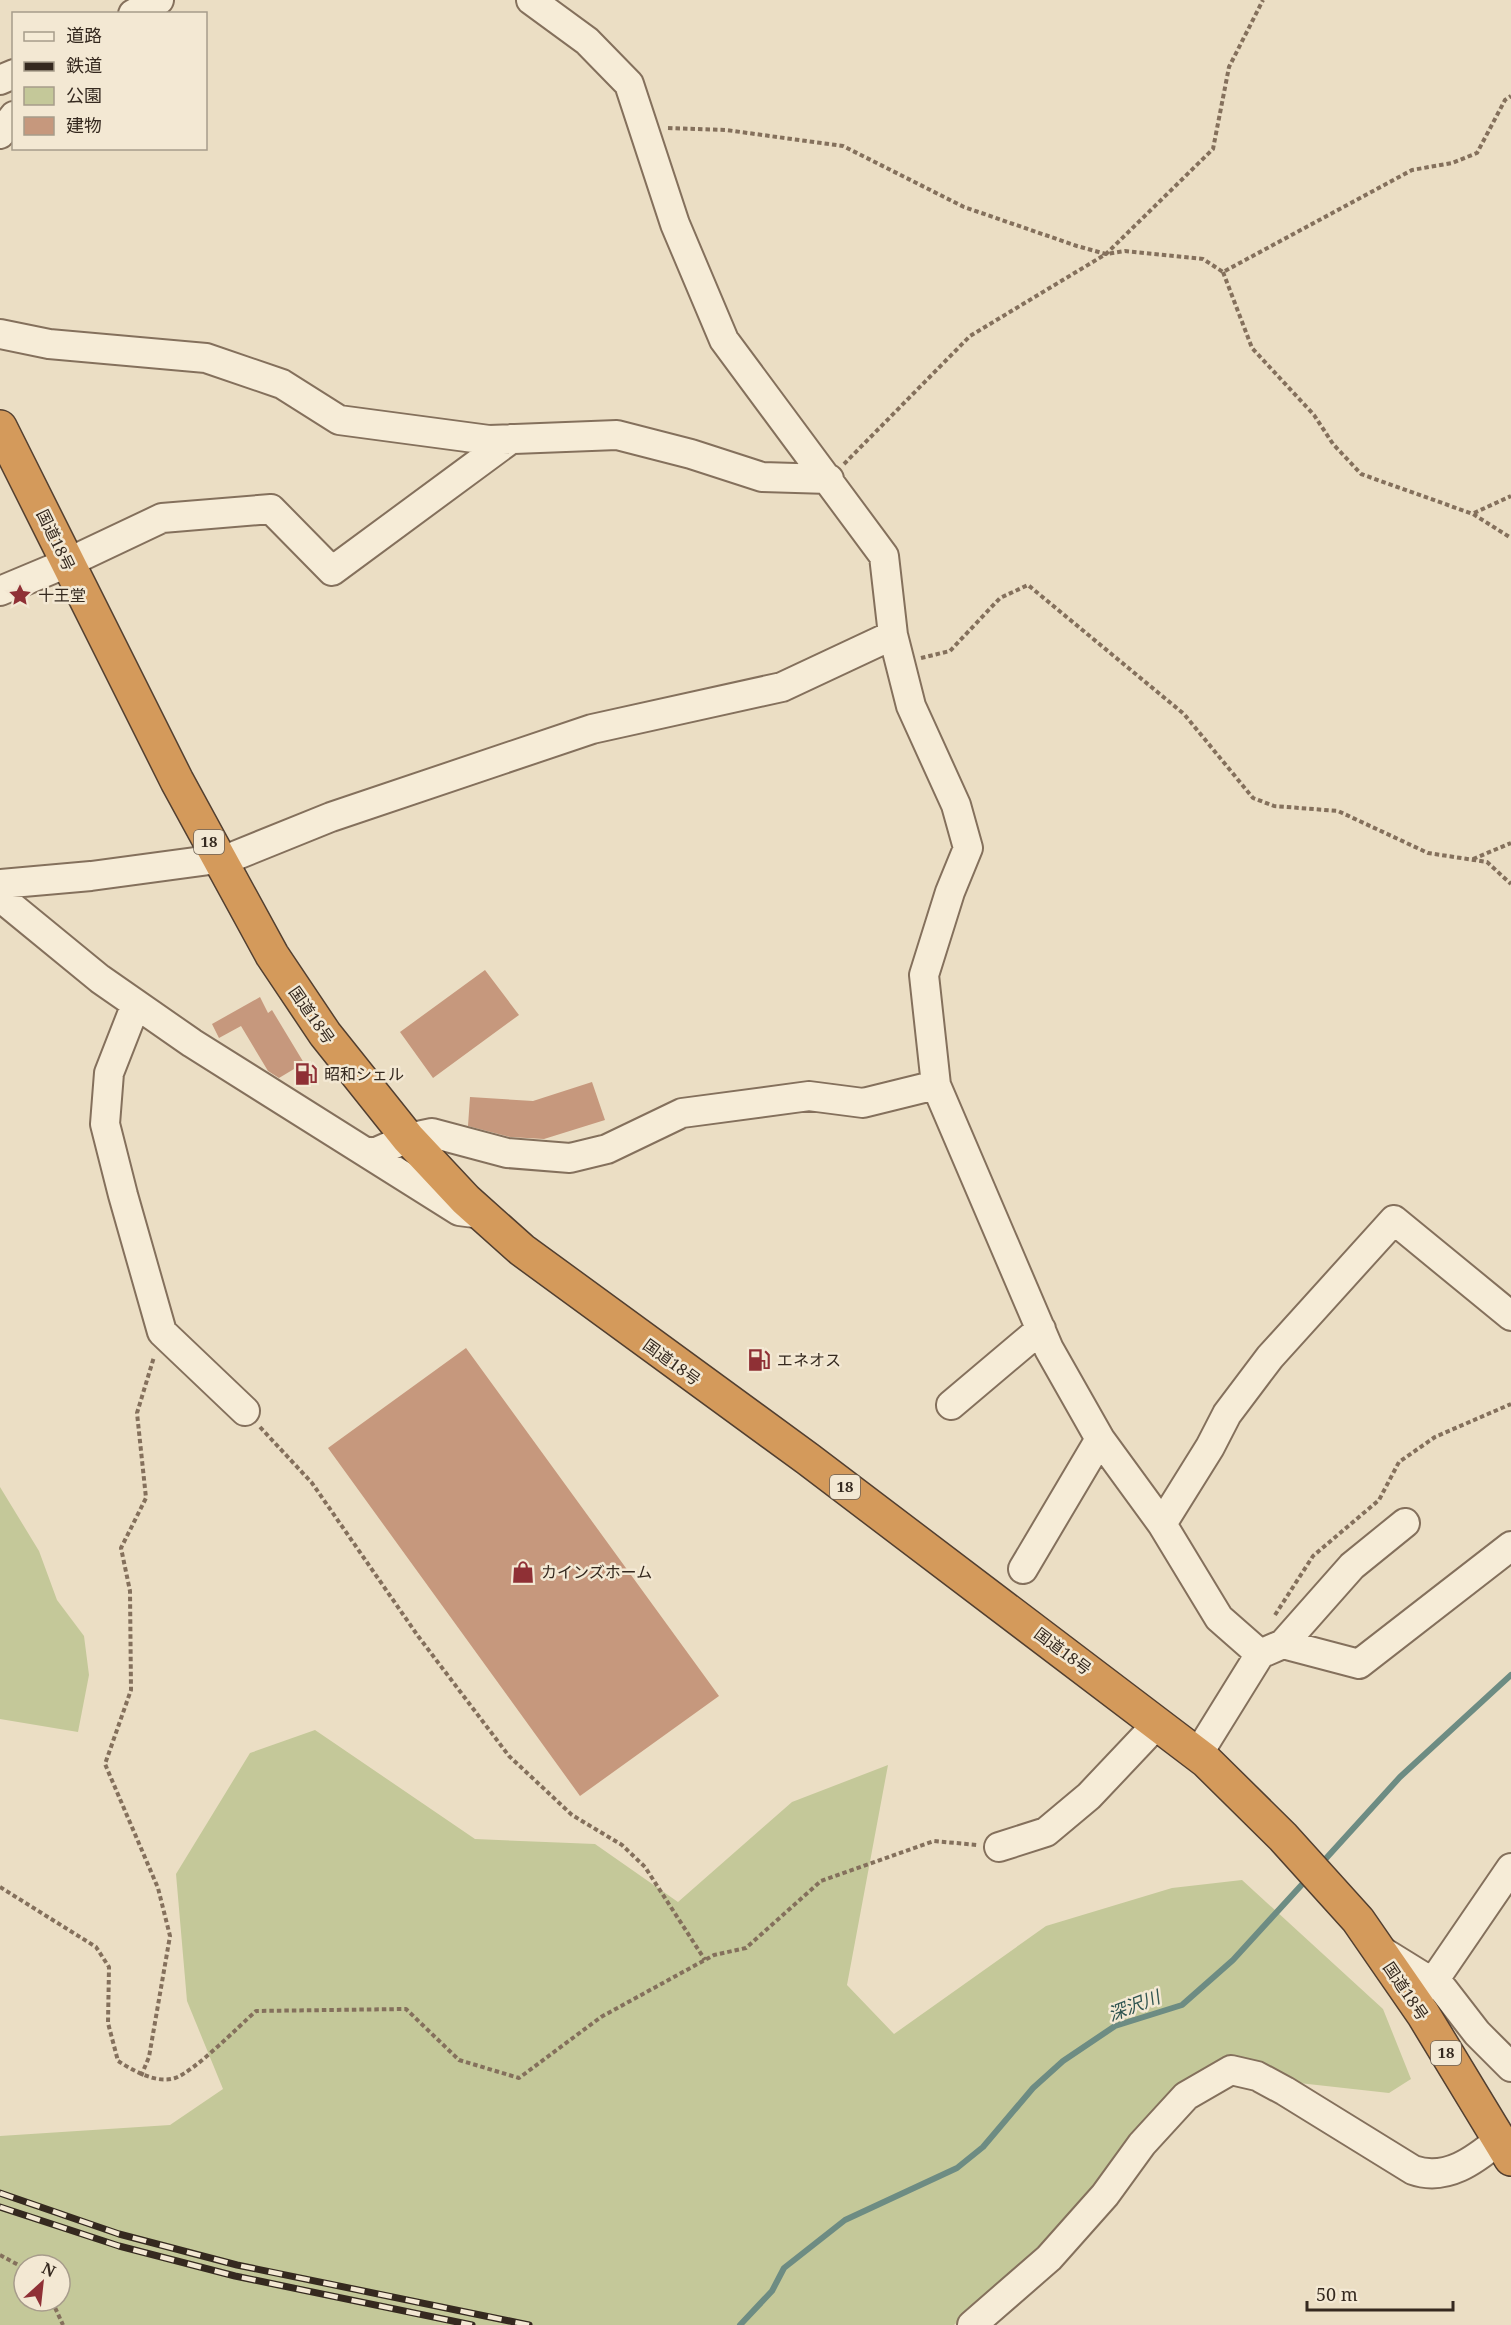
<svg xmlns="http://www.w3.org/2000/svg" width="1511" height="2325" font-family="'Noto Serif','Noto Sans JP',serif">
<style>
.green{fill:#c4c899;fill-rule:evenodd}
.lines{fill:none;stroke-linecap:round;stroke-linejoin:round}
.stream{stroke:#6d8c83;stroke-width:6}
.building{fill:#c6987d}
.minor-casing{stroke:#84705c;stroke-width:32}
.highway-casing{stroke:#523f30;stroke-width:36}
.path{stroke:#84705c;stroke-width:4;stroke-dasharray:4.5 3;stroke-linecap:butt}
.minor{stroke:#f6ecd7;stroke-width:28}
.highway{stroke:#d49a5b;stroke-width:33}
.rail-casing{stroke:#35291f;stroke-width:7}
.rail{stroke:#f3e8d3;stroke-width:4.5;stroke-dasharray:14;stroke-linecap:butt}
.labels{text-anchor:middle;stroke-width:5;stroke-linejoin:round;paint-order:stroke}
.shield{fill:#f3e8d3;stroke:#6e6255;stroke-width:1.5}
.shield-label{font-size:15px;font-weight:bold;fill:#35291f}
.street-label{font-size:16px;fill:#35291f;stroke:#f3e8d3}
.poi-label{font-size:16px;fill:#35291f;stroke:#f3e8d3;text-anchor:start}
.water-label{font-size:18px;font-style:italic;fill:#2f5450;stroke:#f3e8d3}
</style>
<rect width="100%" height="100%" fill="#ebdec4"/>
<path class="green" d="M0 1487 39 1551 57 1600 84 1636 89 1675 78 1732 0 1719Z
M315 1730 475 1839 595 1844 678 1902 792 1802 888 1765 847 1985 894 2034 1046 1926 1172 1888 1242 1880 1383 2009 1411 2079 1389 2093 1290 2082 1246 2061 1095 2189 1041 2249 954 2325H0V2136L170 2125 223 2089 187 2001 176 1874 250 1753ZM24 2265H60V2301H24Z"/>
<g class="lines">
<path class="stream" d="M1320 1865 1400 1777 1511 1675
M740 2325 772 2291 784 2268 845 2220 957 2168 983 2147 1033 2088 1063 2061 1115 2026 1182 2005 1233 1960 1307 1879"/>
</g>
<path class="building" d="M485 970 519 1015 433 1078 400 1032Z
M260 997 268 1013 272 1010 304 1063 279 1078 268 1071 241 1026 219 1038 212 1024Z
M592 1082 605 1120 544 1139 510 1137 468 1126 470 1097 533 1101Z
M466 1348 719 1696 580 1796 328 1448Z"/>
<g class="lines">
<g class="minor-casing">
<path id="minor" d="M531 0 587 41 629 84 675 224 724 340 884 556 893 635 911 706 956 805 968 848 950 892 924 975 936 1085 1049 1349 1100 1439 1162 1524 1219 1618 1260 1654
M133 14 159 0
M0 80 14 74
M0 134 14 116
M0 334 49 344 206 358 282 384 339 420 489 440 617 435 691 454 762 477 829 479
M0 591 67 563 162 518 271 509 332 571 511 439
M0 884 91 876 232 857 331 817 592 729 782 687 893 635
M0 897 100 979 192 1043 459 1211 482 1214
M136 1004 109 1073 105 1124 123 1195 162 1332 245 1411
M364 1151 374 1153 408 1138 432 1133 507 1153 570 1158 607 1149 682 1113 809 1096 863 1103 936 1085
M951 1405 1041 1329
M1162 1524 1210 1447 1227 1414 1270 1357 1394 1220 1511 1316
M1023 1569 1100 1439
M1283 1644 1359 1664 1511 1546
M1198 1754 1260 1654 1283 1644 1352 1566 1405 1523
M999 1847 1046 1832 1089 1796 1158 1723
M1380 1950 1443 1989 1477 2033 1511 2067
M1433 1982 1511 1868
M972 2325 1049 2258 1105 2195 1142 2144 1186 2096 1231 2070 1257 2076 1285 2091 1413 2170C1446 2182 1475 2160 1499 2140"/>
</g>
<g class="highway-casing">
<path id="highway" d="M0 427 177 781 272 955 325 1034 408 1138 466 1200 522 1250 808 1459 1206 1761 1283 1837 1358 1920 1423 2014 1511 2159"/>
</g>
<path class="path" d="M668 128 726 130 843 146 964 207 1077 246 1106 254 1125 251 1203 259 1223 272 1412 170 1452 163 1477 153 1505 100 1511 96
M1223 272 1252 348 1314 415 1333 444 1361 474 1473 514 1511 538
M844 464 970 336 1106 254 1213 149 1229 67 1263 0
M1474 513 1511 496
M921 658 950 651 1000 598 1028 585 1184 714 1253 798 1274 806 1338 811 1428 853 1487 862 1511 884
M1473 859 1511 843
M260 1427 312 1483 418 1636 509 1756 572 1815 622 1845 645 1867 705 1960
M1275 1615 1313 1556 1379 1500 1399 1462 1435 1437 1511 1404
M0 1887 96 1947 109 1967 108 2023 118 2061C134 2071 156 2084 175 2078 195 2071 238 2027 256 2011L406 2009 459 2060 519 2078 601 2017 714 1955 746 1948 821 1881 934 1841 977 1845
M141 2076 149 2057 170 1936 158 1888 105 1764 131 1690 130 1591 121 1548 146 1498 137 1413 154 1357
M0 2255 24 2268
M52 2301 63 2325"/>
<use href="#minor" class="minor"/>
<use href="#highway" class="highway"/>
<g class="rail-casing">
<path id="rail" d="M0 2193 119 2234 237 2265 529 2325
M0 2207 119 2246 235 2276 472 2325"/>
</g>
<use href="#rail" class="rail"/>
</g>
<defs>
<g id="sight-bare" transform="scale(1.8)"><path d="M0-6L1.8-2.2L6-1.7L2.9 1.2L3.7 5.4L0 3.3L-3.7 5.4L-2.9 1.2L-6-1.7L-1.8-2.2Z" fill="#8f3035" stroke="#f3e8d3" stroke-width="2.5" paint-order="stroke"/></g>
<g id="fuel-bare" transform="scale(1.8)"><path d="M-5.5-6h7V0h2V4h1.3V-2.5L3-4.5l.8-.8L6-3V5H2.5V1h-1V6h-7ZM-4.2-4.7v3.2H.2V-4.7Z" fill="#8f3035" stroke="#f3e8d3" stroke-width="2.5" paint-order="stroke"/></g>
<g id="shop-bare" transform="scale(1.8)"><path d="M-5-2.5h2.3a2.7 3.5 0 0 1 5.4 0H5L5.5 6h-11ZM-1.5-2.5h3a1.5 2.3 0 0 0-3 0Z" fill="#8f3035" stroke="#f3e8d3" stroke-width="2.5" paint-order="stroke"/></g>
</defs>
<g fill-rule="evenodd">
<use href="#sight-bare" x="20" y="595"/>
<use href="#fuel-bare" x="306" y="1074"/>
<use href="#fuel-bare" x="759" y="1360"/>
<use href="#shop-bare" x="523" y="1572"/>
</g>
<g class="labels">
<g class="shield">
<rect x="194" y="830" width="30" height="24" rx="4.5"/>
<rect x="830" y="1475" width="30" height="24" rx="4.5"/>
<rect x="1431" y="2041" width="30" height="24" rx="4.5"/>
</g>
<g class="shield-label">
<text x="209" y="847">18</text>
<text x="845" y="1492">18</text>
<text x="1446" y="2058">18</text>
</g>
<g class="street-label">
<text transform="translate(56 540) rotate(64)" y="6">国道18号</text>
<text transform="translate(312 1015) rotate(55)" y="6">国道18号</text>
<text transform="translate(672 1362) rotate(36)" y="6">国道18号</text>
<text transform="translate(1063 1651) rotate(37)" y="6">国道18号</text>
<text transform="translate(1406 1991) rotate(56)" y="6">国道18号</text>
</g>
<g class="poi-label">
<text x="38" y="601">十王堂</text>
<text x="324" y="1080">昭和シェル</text>
<text x="777" y="1366">エネオス</text>
<text x="541" y="1578">カインズホーム</text>
</g>
<g class="water-label">
<text transform="translate(1134 2006) rotate(-21)" y="6">深沢川</text>
</g>
</g>
<rect x="12" y="12" width="195" height="138" fill="#f3e8d3" stroke="#a79c8b" stroke-width="1.5"/>
<rect x="24" y="32" width="30" height="9" fill="#f6ecd7" stroke="#a79c8b" stroke-width="1.5"/>
<text x="66" y="42" font-size="18" fill="#35291f">道路</text>
<rect x="24" y="62" width="30" height="9" fill="#35291f" stroke="#a79c8b" stroke-width="1.5"/>
<text x="66" y="72" font-size="18" fill="#35291f">鉄道</text>
<rect x="24" y="87" width="30" height="18" fill="#c4c899" stroke="#a79c8b" stroke-width="1.5"/>
<text x="66" y="102" font-size="18" fill="#35291f">公園</text>
<rect x="24" y="117" width="30" height="18" fill="#c6987d" stroke="#a79c8b" stroke-width="1.5"/>
<text x="66" y="132" font-size="18" fill="#35291f">建物</text>
<g transform="translate(42 2283) rotate(27)"><circle r="28" fill="#f3e8d3" stroke="#a79c8b" stroke-width="1.5"/>
<path d="M0-4.5L10 22L0 15L-10 22Z" fill="#8f3035"/>
<text y="-9" font-size="16" font-weight="bold" text-anchor="middle" fill="#35291f">N</text>
</g>
<path d="M1307 2301v9h146v-9" fill="none" stroke="#35291f" stroke-width="3"/>
<text x="1316" y="2301" font-size="18" fill="#35291f" stroke="#f3e8d3" stroke-width="4.5" paint-order="stroke">50 m</text>
</svg>
